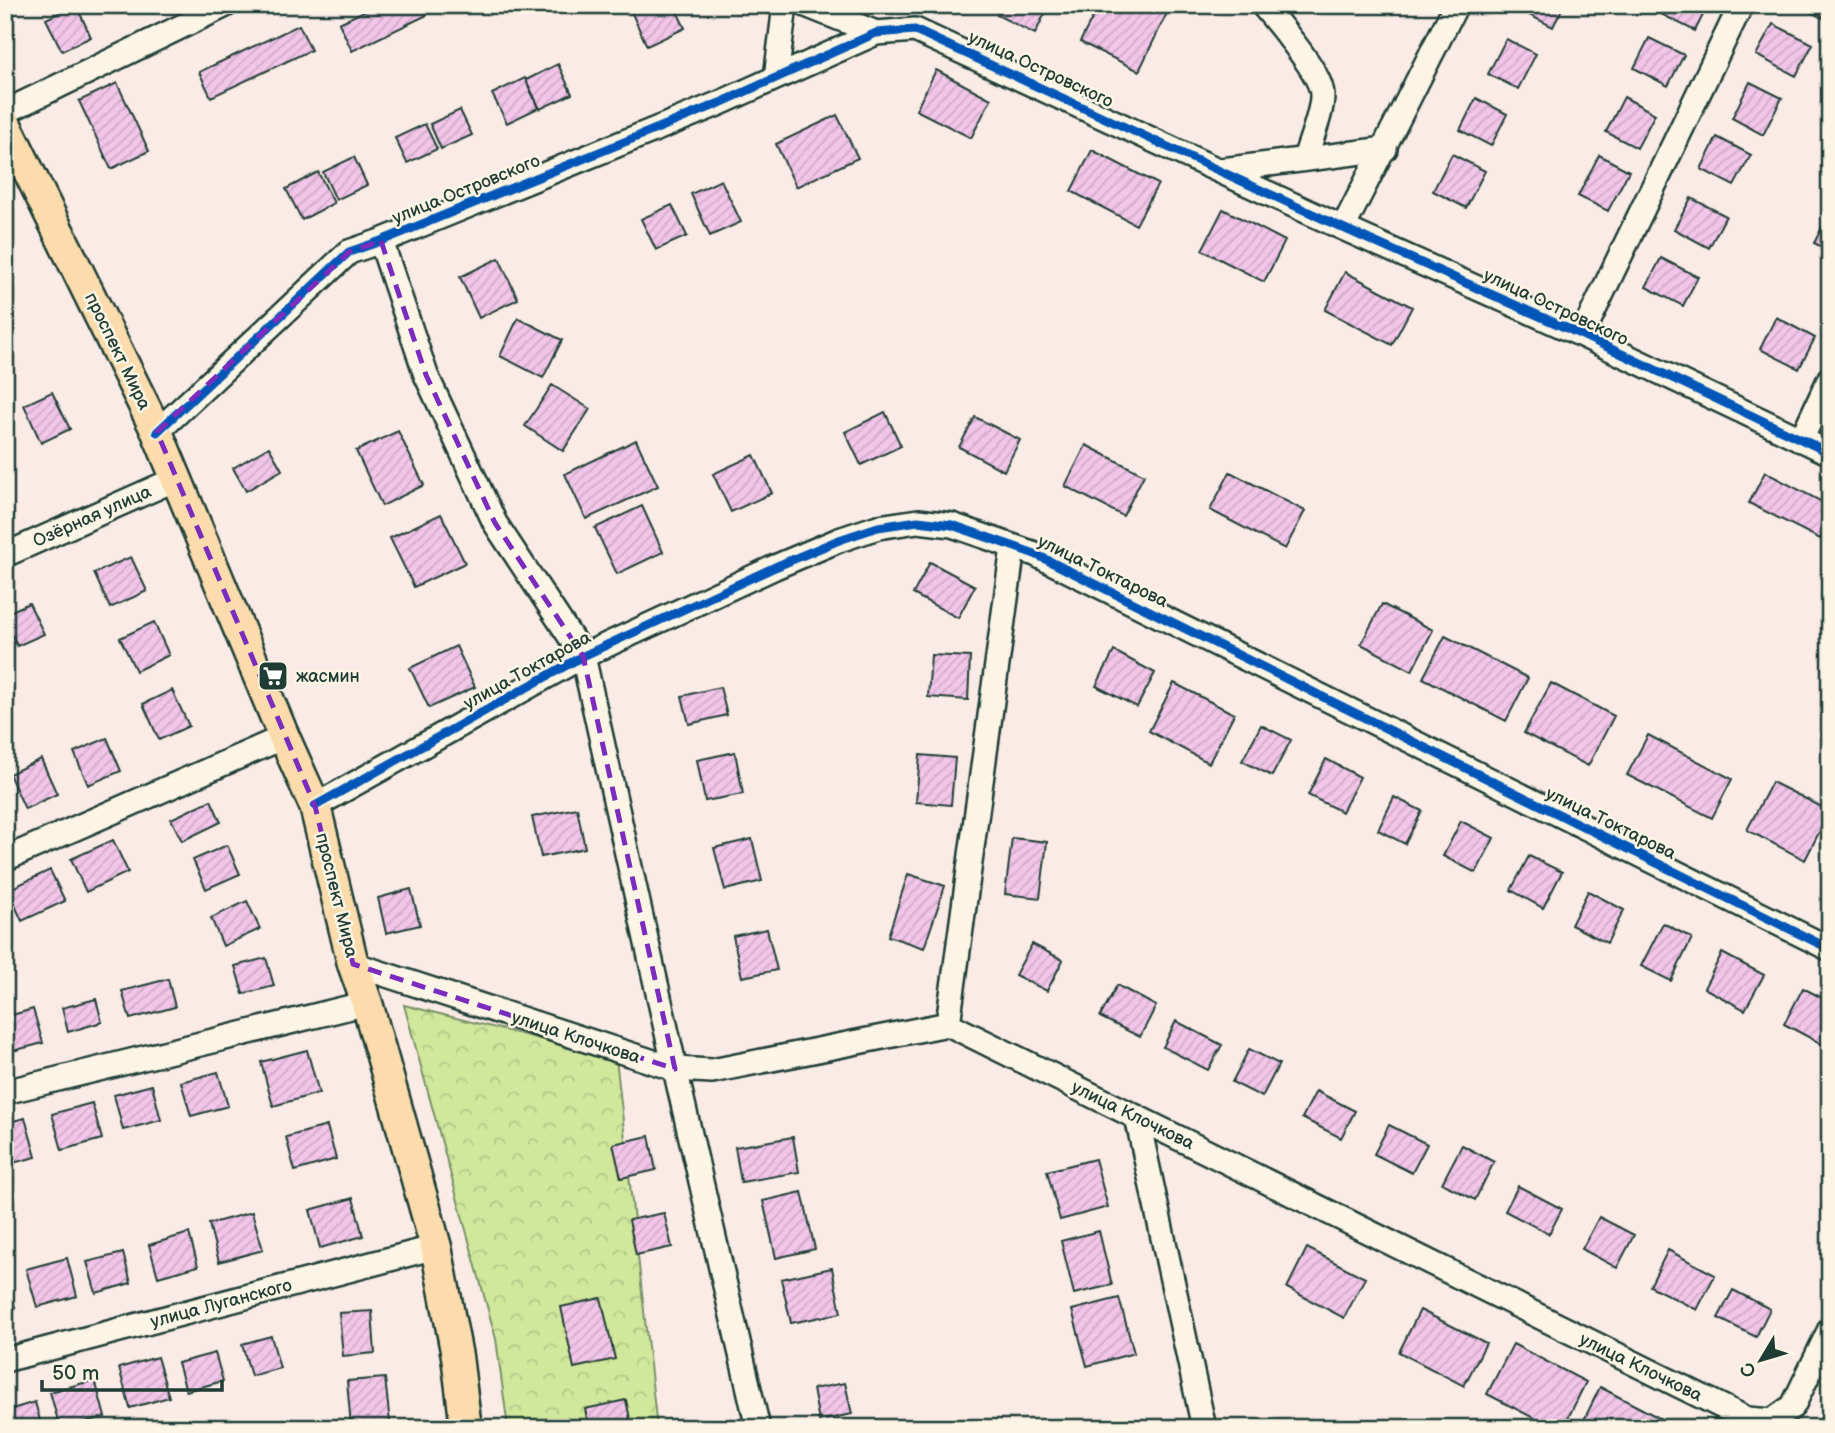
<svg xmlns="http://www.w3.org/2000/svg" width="1835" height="1433" font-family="'Balsamiq Sans',sans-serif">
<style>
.forest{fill:url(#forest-crowns);stroke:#789268;stroke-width:2}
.building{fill:url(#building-hatch);stroke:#1f3d34;stroke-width:2}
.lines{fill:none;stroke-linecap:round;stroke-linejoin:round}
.minor-casing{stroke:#1f3d34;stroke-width:28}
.major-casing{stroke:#1f3d34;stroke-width:35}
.minor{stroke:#fcf5e5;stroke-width:23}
.major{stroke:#fcdcac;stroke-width:30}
.cycleway-casing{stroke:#fcf5e5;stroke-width:13}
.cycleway{stroke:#0057b8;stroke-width:9}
.marked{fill:none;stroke:#7b2cbf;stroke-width:5;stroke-dasharray:14 9;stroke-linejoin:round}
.labels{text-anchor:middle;stroke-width:5;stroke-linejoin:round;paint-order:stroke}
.street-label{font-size:18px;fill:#1f3d34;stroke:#fcf5e5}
.poi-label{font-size:18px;fill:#1f3d34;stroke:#fcf5e5;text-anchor:start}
</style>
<defs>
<pattern id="forest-crowns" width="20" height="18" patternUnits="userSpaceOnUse" patternTransform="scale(1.75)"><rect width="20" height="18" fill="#d1e79c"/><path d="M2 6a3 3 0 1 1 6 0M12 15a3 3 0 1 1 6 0" fill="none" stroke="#b3c787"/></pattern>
<pattern id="building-hatch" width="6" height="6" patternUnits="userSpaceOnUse" patternTransform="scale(1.75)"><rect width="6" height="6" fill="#f2c5e9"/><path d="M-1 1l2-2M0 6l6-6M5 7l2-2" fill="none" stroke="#cfaac8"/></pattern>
</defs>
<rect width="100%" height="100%" fill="#faebe6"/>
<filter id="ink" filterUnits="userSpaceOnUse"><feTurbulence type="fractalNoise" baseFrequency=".0143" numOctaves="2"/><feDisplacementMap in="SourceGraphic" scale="14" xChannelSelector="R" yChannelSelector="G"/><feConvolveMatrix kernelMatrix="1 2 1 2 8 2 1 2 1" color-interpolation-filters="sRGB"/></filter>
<g filter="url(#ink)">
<path class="forest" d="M404 1005 616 1058 657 1428H508L496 1339Z"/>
<path class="building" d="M76 5 91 37 62 51 46 19Z
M377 5H422L427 15 352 51 339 23Z
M628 5H674L685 28 647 46Z
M1002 5H1049L1035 34 997 15Z
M1099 5H1156L1168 11 1139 71 1080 42Z
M1519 5H1564L1553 27 1517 9Z
M1665 5H1708L1695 31 1661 14Z
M1797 5H1829L1822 18Z
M1773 24 1813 44 1796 76 1756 55Z
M299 25 311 50 211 97 199 72Z
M1649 38 1684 55 1668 86 1634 68Z
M1506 39 1536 54 1518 89 1488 74Z
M558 64 572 94 540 109 526 80Z
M936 70 991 99 971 138 916 110Z
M525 78 538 108 507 123 492 94Z
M1750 82 1782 98 1763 135 1732 118Z
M117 83 149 151 111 169 79 101Z
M1624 97 1655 114 1637 148 1606 132Z
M1476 98 1507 114 1491 146 1460 130Z
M460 110 472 135 441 149 430 124Z
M837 115 858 158 796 187 776 144Z
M425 124 437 149 407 163 395 138Z
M1717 137 1751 155 1734 186 1701 169Z
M1092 150 1158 184 1136 225 1071 191Z
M1452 154 1485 171 1466 208 1433 191Z
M1599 155 1629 171 1608 211 1578 196Z
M354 157 367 185 336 200 323 172Z
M318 172 334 203 302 220 286 189Z
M721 180 741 222 710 236 691 194Z
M1691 198 1726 216 1709 248 1674 229Z
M672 205 687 236 656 250 641 219Z
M1223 209 1285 241 1264 282 1202 250Z
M1830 212V251L1814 243Z
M499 258 518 299 479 318 460 277Z
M1661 258 1698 277 1683 306 1646 287Z
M1345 272 1412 307 1392 345 1325 310Z
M1776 317 1815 338 1799 369 1760 349Z
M518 318 562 340 543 378 500 356Z
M552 385 590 409 563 451 525 426Z
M52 392 70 429 41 443 24 405Z
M885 412 901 446 861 465 845 432Z
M975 417 1020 440 1004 471 959 447Z
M398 431 424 485 382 506 356 451Z
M636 440 658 486 586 519 565 474Z
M1086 445 1144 475 1123 516 1065 486Z
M269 447 282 470 246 491 233 468Z
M754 455 772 493 731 512 713 474Z
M1230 472 1305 511 1285 549 1210 510Z
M1765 472 1830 506V520L1820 539 1749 503Z
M642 506 663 552 617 574 595 528Z
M441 514 465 563 414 587 390 538Z
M131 557 147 591 110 608 94 573Z
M930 562 975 586 958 618 913 594Z
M29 603 44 634 17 646 5 621V614Z
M1382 604 1433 630 1412 671 1361 644Z
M154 622 169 655 136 671 120 638Z
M1445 636 1528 678 1506 721 1423 678Z
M456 646 475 687 429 708 410 668Z
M1114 651 1155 673 1137 707 1096 686Z
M931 655 970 657 968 700 928 697Z
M1174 683 1234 714 1209 763 1149 731Z
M1551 683 1614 716 1588 766 1524 733Z
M720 687 727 715 689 724 682 696Z
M172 690 189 726 159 740 143 704Z
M1261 725 1291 740 1272 776 1242 761Z
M1648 735 1732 779 1712 818 1627 775Z
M107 738 121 771 88 785 74 752Z
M735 752 743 794 705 801 697 760Z
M920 755 955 758 951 805 916 802Z
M41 759 57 794 25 809 9 774Z
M1326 759 1360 777 1342 812 1308 795Z
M1772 782 1830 811 1805 860 1747 830Z
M1394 797 1422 811 1405 844 1378 830Z
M211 800 221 822 182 841 171 819Z
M577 808 585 848 541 857 532 817Z
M1461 821 1494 838 1476 873 1443 856Z
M1012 838 1047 842 1040 898 1005 894Z
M752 839 762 881 725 890 714 848Z
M113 840 128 872 86 892 71 859Z
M227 845 240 874 206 889 193 860Z
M1529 856 1562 872 1543 908 1511 890Z
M50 870 65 901 22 921 8 890Z
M908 874 945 886 924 948 888 936Z
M411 889 420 925 386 933 378 898Z
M1588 891 1624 910 1607 943 1571 925Z
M247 901 260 929 223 946 211 918Z
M1663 923 1692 938 1671 981 1641 966Z
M767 929 777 970 742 977 733 936Z
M1032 944 1063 960 1047 991 1015 975Z
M1722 953 1764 975 1745 1010 1704 988Z
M266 958 274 986 243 994 235 966Z
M168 979 175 1007 130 1019 122 991Z
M1117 985 1156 1006 1140 1037 1100 1017Z
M1803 988 1830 1002V1043L1827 1047 1784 1024Z
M96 999 102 1022 68 1032 62 1008Z
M33 1009 43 1043 5 1053V1017Z
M1176 1021 1222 1045 1208 1070 1163 1047Z
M1249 1049 1279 1064 1262 1097 1232 1082Z
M307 1050 319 1093 273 1106 261 1062Z
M218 1072 228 1106 191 1116 181 1082Z
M152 1085 161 1120 123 1130 114 1095Z
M1316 1091 1355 1111 1341 1138 1302 1118Z
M92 1103 102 1139 62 1150 52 1114Z
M25 1118 36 1157 5 1165V1123Z
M1389 1125 1427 1144 1412 1173 1374 1154Z
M327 1126 336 1159 295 1171 286 1137Z
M649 1136 656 1170 621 1178 613 1144Z
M793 1137 799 1172 741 1182 735 1147Z
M1462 1145 1494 1162 1475 1200 1442 1183Z
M1095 1159 1108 1207 1060 1220 1047 1171Z
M1518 1186 1562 1209 1549 1234 1505 1211Z
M802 1192 815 1249 776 1258 763 1201Z
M353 1198 363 1236 320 1248 310 1210Z
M252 1212 263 1250 219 1262 209 1224Z
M664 1213 672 1247 636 1255 629 1220Z
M1599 1217 1634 1235 1617 1268 1582 1249Z
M1099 1231 1112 1285 1074 1294 1061 1241Z
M189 1233 198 1266 158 1277 149 1245Z
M1307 1248 1365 1278 1344 1318 1287 1288Z
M1668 1250 1715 1275 1697 1310 1650 1286Z
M123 1253 131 1283 96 1293 87 1262Z
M67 1258 77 1296 37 1307 26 1269Z
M832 1268 841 1313 791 1323 781 1279Z
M5 1278 15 1307 5 1309Z
M1733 1290 1770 1309 1756 1337 1718 1318Z
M601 1298 615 1359 574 1368 561 1307Z
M1119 1298 1134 1353 1087 1366 1072 1310Z
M1420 1310 1486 1343 1464 1386 1399 1352Z
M372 1311 375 1353 343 1356 339 1313Z
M271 1336 280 1368 251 1376 242 1344Z
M1513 1344 1586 1382 1563 1428H1553L1487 1394Z
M215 1353 223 1381 186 1391 178 1363Z
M157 1357 169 1397 130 1408 119 1368Z
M385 1378 390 1423 351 1426 347 1381Z
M95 1380 105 1417 60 1428 50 1392Z
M845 1383 852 1414 819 1421 813 1389Z
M1600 1387 1667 1422 1664 1428H1585L1581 1426Z
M626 1400 632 1428H589L585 1409Z
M35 1402 42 1428H5V1411Z"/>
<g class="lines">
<g class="minor-casing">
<path id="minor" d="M806 5 876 33
M1263 5C1278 24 1323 74 1322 96 1322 114 1310 141 1305 159
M776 78 785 5
M5 112 226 5
M1222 170 1385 149
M1343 228 1456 5
M381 241 426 375 495 523 583 656 675 1069 758 1428
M1582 335 1741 5
M157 432 349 252 381 241 720 103 876 33 915 30 1343 228 1582 335 1830 453
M1801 440 1830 378
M5 555 178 478
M315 806 583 656 775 567 839 540 878 527 918 521 952 525 1035 554 1830 949
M5 859 284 737
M353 964 675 1069 712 1071 948 1024 1747 1419 1772 1421 1793 1406 1830 1329
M948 1024 1013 547
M5 1092 367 1003
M1137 1117 1204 1428
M5 1360 436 1247"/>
</g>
<g class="major-casing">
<path id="major" d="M5 123 157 432 284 737 315 806 353 964 367 1003 436 1247 457 1356 466 1428"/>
</g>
<use href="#minor" class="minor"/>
<use href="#major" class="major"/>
<g class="cycleway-casing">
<path id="cycleway" d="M157 432 349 252 381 241 720 103 876 33 915 30 1343 228 1582 335 1830 453
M315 806 583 656 775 567 839 540 878 527 918 521 952 525 1035 554 1830 949"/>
</g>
<use href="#cycleway" class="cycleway"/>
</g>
</g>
<path class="marked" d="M381 241 426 375 495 523 583 656 675 1069 353 964 315 806 157 432 349 252Z"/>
<defs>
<g id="supermarket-square" transform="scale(1.575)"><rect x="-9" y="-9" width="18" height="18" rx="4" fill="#1f3d34" stroke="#fcf5e5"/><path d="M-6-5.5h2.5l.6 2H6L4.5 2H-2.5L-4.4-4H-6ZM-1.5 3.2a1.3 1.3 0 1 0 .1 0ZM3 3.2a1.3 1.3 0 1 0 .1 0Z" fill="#fff"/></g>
</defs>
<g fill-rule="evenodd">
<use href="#supermarket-square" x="273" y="676"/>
</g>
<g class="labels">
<g class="street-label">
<text transform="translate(1041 69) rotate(25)" y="6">улица Островского</text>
<text transform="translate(466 189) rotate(-22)" y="6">улица Островского</text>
<text transform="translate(1556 307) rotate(25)" y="6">улица Островского</text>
<text transform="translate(118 351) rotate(64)" y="6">проспект Мира</text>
<text transform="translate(92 516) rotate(-24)" y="6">Озёрная улица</text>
<text transform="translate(1103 571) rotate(26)" y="6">улица Токтарова</text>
<text transform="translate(527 670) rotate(-29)" y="6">улица Токтарова</text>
<text transform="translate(1611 823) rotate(26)" y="6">улица Токтарова</text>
<text transform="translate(337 895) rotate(76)" y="6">проспект Мира</text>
<text transform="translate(576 1037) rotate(18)" y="6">улица Клочкова</text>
<text transform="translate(1133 1115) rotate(26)" y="6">улица Клочкова</text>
<text transform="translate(221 1303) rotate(-15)" y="6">улица Луганского</text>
<text transform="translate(1641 1367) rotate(26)" y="6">улица Клочкова</text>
</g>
<g class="poi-label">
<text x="296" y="682">жасмин</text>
</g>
</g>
<rect width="1835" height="1433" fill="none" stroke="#fcf5e5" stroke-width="28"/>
<rect x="14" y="14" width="1807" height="1405" fill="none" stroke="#1f3d34" stroke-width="2.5" filter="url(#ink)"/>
<g transform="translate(1761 1360) rotate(232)" stroke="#fcf5e5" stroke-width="5" paint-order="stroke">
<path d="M0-5L12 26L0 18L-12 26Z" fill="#1f3d34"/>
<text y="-10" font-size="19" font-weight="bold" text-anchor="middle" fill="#1f3d34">С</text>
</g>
<path d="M42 1380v10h180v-10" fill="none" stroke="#1f3d34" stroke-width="3.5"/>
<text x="52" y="1380" font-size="21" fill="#1f3d34" stroke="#fcf5e5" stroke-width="5" paint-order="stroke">50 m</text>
</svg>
